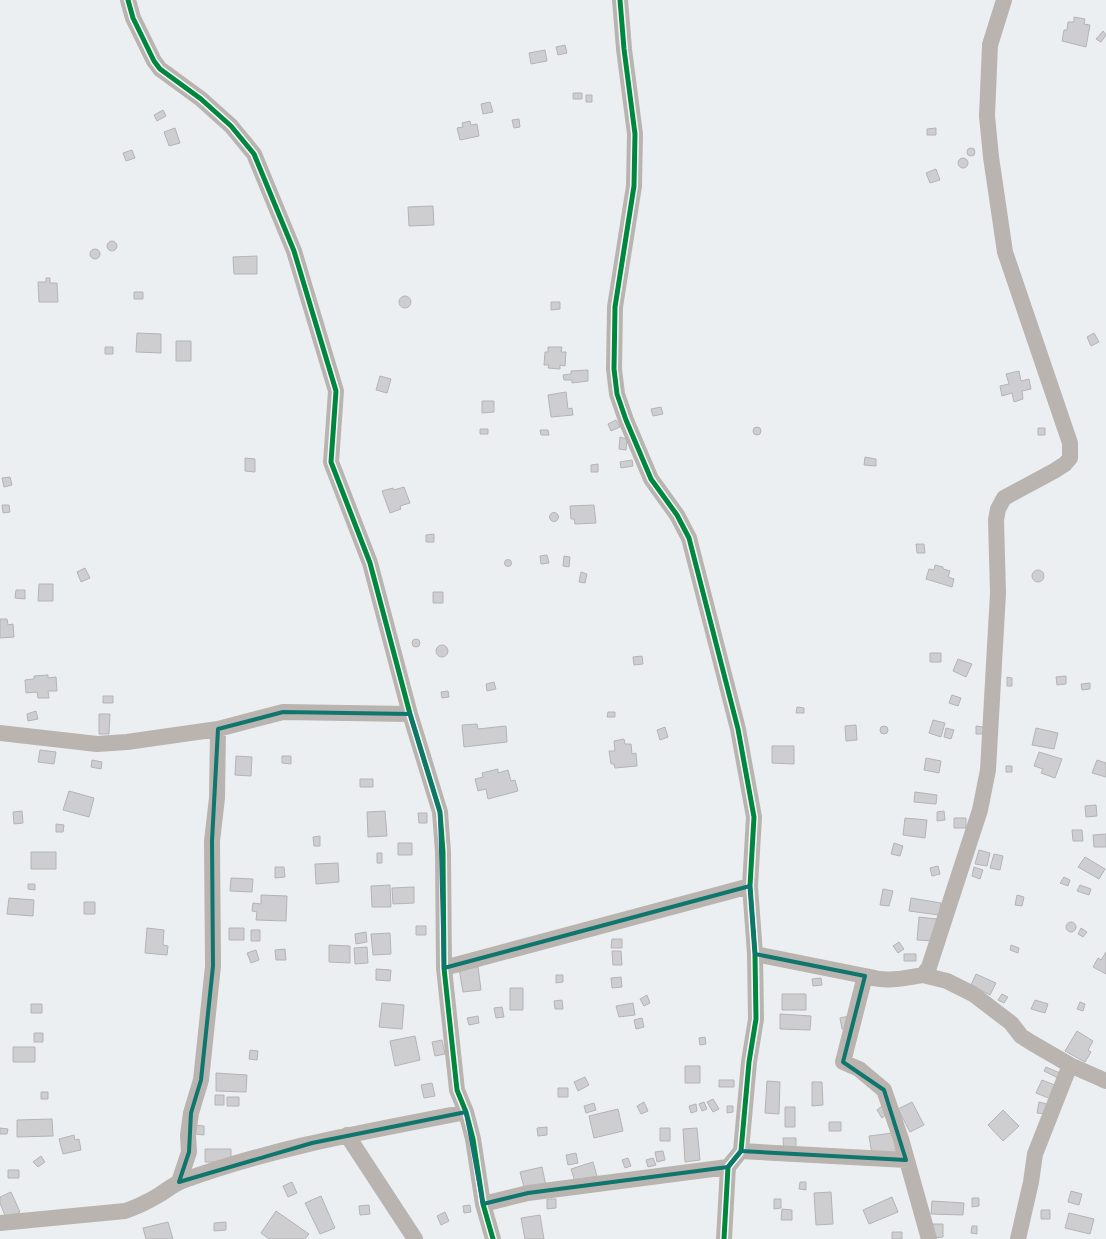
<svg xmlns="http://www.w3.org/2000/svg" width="1106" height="1239" font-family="Quicksand,sans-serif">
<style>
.building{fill:#ceced0;stroke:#b4b4b7}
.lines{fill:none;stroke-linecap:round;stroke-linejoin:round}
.street{stroke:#b9b4b0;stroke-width:16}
.cycleway-casing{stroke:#f9fbfe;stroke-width:8}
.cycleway{stroke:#00873e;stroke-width:5}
.marked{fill:none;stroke:#0f766e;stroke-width:4;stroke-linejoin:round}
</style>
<rect width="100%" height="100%" fill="#eceff2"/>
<path class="building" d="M1074 17 1085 19 1084 24 1090 25 1086 47 1062 41 1064 30H1067L1068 22H1074Z
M1103 31 1106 35 1101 42 1096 39Z
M565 45 567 53 558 55 556 47Z
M545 50 547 61 531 64 529 53Z
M573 93H582V99H573Z
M586 95H592V102H586Z
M490 102 493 112 483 114 481 104Z
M163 110 166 116 157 121 154 115Z
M519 119 520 127 514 128 512 120Z
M470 121 471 125 477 124 479 136 460 140 457 128 463 127 462 123Z
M175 128 180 143 169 146 164 132Z
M936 128V135H927V129Z
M967 152a4 4 0 1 1 8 0a4 4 0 1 1-8 0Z
M132 150 135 158 126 161 123 153Z
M958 163a5 5 0 1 1 10 0a5 5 0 1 1-10 0Z
M936 169 940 180 930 183 926 173Z
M433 206 434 225 409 226 408 207Z
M107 246a5 5 0 1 1 10 0a5 5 0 1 1-10 0Z
M90 254a5 5 0 1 1 10 0a5 5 0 1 1-10 0Z
M257 256V274H234L233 257Z
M46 278H50V283H57L58 302H39L38 282H46Z
M134 292H143V299H134Z
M399 302a6 6 0 1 1 12 0a6 6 0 1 1-12 0Z
M551 302H560V309L551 310Z
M137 333 161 334V353L136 352Z
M1094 333 1099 342 1091 346 1087 337Z
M176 341H191V361H176Z
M105 347H113V354H105Z
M548 347H562L561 352H566L565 366 560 365V369L548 368 549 365H544L545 352H548Z
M588 370V381L572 383V380H564L563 375 571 374V371Z
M1019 371 1021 381 1029 379 1031 389 1022 391 1023 399 1014 402 1012 393 1002 396 1000 386 1009 384 1006 374Z
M380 376 391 379 387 393 376 390Z
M566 392 568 409 572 408 573 415 551 417 548 395Z
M482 401H494V412L482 413Z
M661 407 663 414 653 416 651 409Z
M616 420 620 427 611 431 608 424Z
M753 431a4 4 0 1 1 8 0a4 4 0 1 1-8 0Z
M1038 428H1045V435H1038Z
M480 429H488V434H480Z
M540 430H548L549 435H541Z
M620 437 627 439 626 450 619 449Z
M865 457 876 459V466L864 465Z
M245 458 255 459V472L245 471Z
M632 460 633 466 621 468 620 462Z
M598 464V472H591V465Z
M10 477 12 485 4 487 2 478Z
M404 487 410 503 400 506 401 509 390 513 382 491 393 488 394 490Z
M2 505H9L10 512 3 513Z
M594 505 596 523 575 524 574 519H571L570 506Z
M549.5 517a4.5 4.5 0 1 1 9 0a4.5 4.5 0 1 1-9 0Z
M434 534V542H426V535Z
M916 544H924L925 553H917Z
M547 555 549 563 541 564 540 556Z
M564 556 570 557 569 567 563 566Z
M504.5 563a3.5 3.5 0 1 1 7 0a3.5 3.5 0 1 1-7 0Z
M935 565 943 567V569L950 571 948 577 954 579 952 587 926 579 929 569 934 570Z
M85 568 90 578 81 582 77 572Z
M1032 576a6 6 0 1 1 12 0a6 6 0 1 1-12 0Z
M581 572 587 574 585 583 579 582Z
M39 584H53V601H38Z
M16 590H25V599L15 598Z
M433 592H443V603H433Z
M0 619H7L8 625 13 624 14 637 0 638Z
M412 643a4 4 0 1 1 8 0a4 4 0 1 1-8 0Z
M436 651a6 6 0 1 1 12 0a6 6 0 1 1-12 0Z
M930 653H941V662H930Z
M642 656 643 664 634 665 633 657Z
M958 659 972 664 966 677 953 671Z
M48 675V678L56 677 57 691H48L49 698H38L37 692 26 693 25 680 34 679V676Z
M1066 676V684L1057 685 1056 677Z
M1007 677 1012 678V686H1007Z
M494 682 496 689 487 691 486 684Z
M1090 683V689L1082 690 1081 684Z
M448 691 449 697 442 698 441 692Z
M952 695 961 698 958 706 949 703Z
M103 696H113V703H103Z
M797 707 804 708V713H796Z
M36 711 38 719 28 721 27 714Z
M608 712H615V717H607Z
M99 714H110L109 734H99Z
M933 720 945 723 941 737 929 733Z
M477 724 478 729 506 726 507 742 464 747 462 725Z
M856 725 857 740 846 741 845 726Z
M880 730a4 4 0 1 1 8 0a4 4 0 1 1-8 0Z
M976 726 984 727V734H976Z
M665 727 668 737 660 740 657 730Z
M946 728 954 730 951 739 944 737Z
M1036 728 1058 733 1054 749 1032 745Z
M624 739 625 744H631L632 754 636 753 637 766 615 768 614 764H611L609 751H615L614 741Z
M772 746H794V764L772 763Z
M40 750 56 752 54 764 38 762Z
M1039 752 1062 759 1055 778 1041 773 1043 769 1034 766Z
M236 756 252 757 251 776 235 775Z
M282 756H291V764L282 763Z
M926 758 941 761 939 773 924 770Z
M92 760 102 762 101 769 91 767Z
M1097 760 1106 763V777L1092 773Z
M1006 766H1012V772H1006Z
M498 769V773L508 770 511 781 515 780 518 791 488 799 486 789 478 791 475 779 483 777 482 773Z
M360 779H373V787H360Z
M69 791 94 798 89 817 63 810Z
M915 792 937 795 936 804 914 802Z
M1096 805 1097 816 1086 817 1085 806Z
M22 811 23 823 14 824 13 812Z
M385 811 387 836 368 837 367 812Z
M944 811 945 820 937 821V812Z
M418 813H427V823H419Z
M905 818 927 820 925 838 903 835Z
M954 818H966V828H954Z
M56 824 64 825 63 832H56Z
M1072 830H1082L1083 841H1073Z
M1106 834V847H1094L1093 835Z
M320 836V846H314L313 837Z
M398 843H412V855H398Z
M894 843 903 846 900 856 891 854Z
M979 850 990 853 987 866 975 864Z
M31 852H56V869H31Z
M377 853H382V863H377Z
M994 854 1003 856 1000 870 990 868Z
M1085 857 1105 869 1099 879 1078 867Z
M338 863 339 882 316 884 315 864Z
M938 866 940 874 932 876 930 868Z
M275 867H284L285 877 275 878Z
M974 867 983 870 980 879 972 876Z
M1064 877 1070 880 1068 886 1060 883Z
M231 878 253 879 252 892 230 891Z
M28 884H35V890L28 889Z
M390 885 391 907H372L371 886Z
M1080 885 1091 889 1089 895 1077 891Z
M414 887V903L393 904 392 888Z
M883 889 893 891 889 906 880 905Z
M261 895 287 896 286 921 256 920 257 912 252 911 253 903 261 904Z
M1017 895 1024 897 1022 906 1015 905Z
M9 898 34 900 33 916 7 914Z
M911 898 941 903 939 915 909 911Z
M84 902H95V914H84Z
M919 917 937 919 935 941 917 940Z
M1066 927a5 5 0 1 1 10 0a5 5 0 1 1-10 0Z
M416 926H426V935H416Z
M147 928 164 930 163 945 168 946 167 955 145 953Z
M229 928H244V940H229Z
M1081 928 1087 932 1083 937 1078 934Z
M251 930H260V941H251Z
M366 932 367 942 356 944 355 934Z
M390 933 391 954 373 955 371 934Z
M612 939H622V948H611Z
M899 942 904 949 898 953 893 946Z
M329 945 350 946V963L329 962Z
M1011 945 1019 948 1018 953 1010 950Z
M367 947 368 963 355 964 354 948Z
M285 949 286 960H276L275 950Z
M256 950 259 960 251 963 247 953Z
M612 951H621L622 965H613Z
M1106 952V974L1093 967 1098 958 1101 960Z
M904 954H916V961H904Z
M478 967 481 990 463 992 459 969Z
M376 969 391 970 390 981 376 980Z
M976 974 996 983 990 995 971 985Z
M556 975H563V982L556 983Z
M621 977 622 987 612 988 611 978Z
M821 978 822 985 813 986 812 979Z
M510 988H523V1010H510Z
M782 994H806V1010H782Z
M1002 994 1008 997 1004 1003 998 1000Z
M647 995 650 1003 644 1006 640 999Z
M562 1000 563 1009H555L554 1001Z
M1035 1000 1048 1004 1045 1013 1031 1009Z
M1080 1002 1085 1004 1083 1011 1077 1009Z
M382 1003 404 1005 402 1029 379 1027Z
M633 1003 635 1015 619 1017 616 1006Z
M31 1004H42V1013H31Z
M502 1007 504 1017 496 1018 494 1008Z
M780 1014 811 1016 810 1030 780 1029Z
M478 1016 479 1023 469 1025 467 1018Z
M849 1016 851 1028 842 1029 840 1018Z
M642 1018 644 1027 636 1029 634 1020Z
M1077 1031 1093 1041 1088 1050 1091 1052 1085 1062 1065 1051Z
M34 1033H43V1042H34Z
M415 1036 420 1060 395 1066 390 1041Z
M705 1037 706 1044 700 1045 699 1038Z
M442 1040 445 1054 435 1056 432 1042Z
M13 1047H35V1062H13Z
M250 1050 258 1051 257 1060 249 1059Z
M685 1066H700V1083H685Z
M1046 1067 1060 1073 1058 1078 1044 1071Z
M216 1073 247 1075 246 1092 216 1091Z
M585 1077 589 1085 578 1091 574 1082Z
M719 1080H734V1087H719Z
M1042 1080 1057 1086 1051 1099 1036 1093Z
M767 1081 780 1082 779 1114 765 1113Z
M812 1082H822L823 1105 812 1106Z
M432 1083 435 1096 424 1098 421 1085Z
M558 1088H568V1097H558Z
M41 1092H48V1099H41Z
M215 1095H224V1105H215Z
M227 1097H239V1106H227Z
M713 1099 719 1109 713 1112 707 1102Z
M644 1102 648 1111 641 1114 637 1106Z
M704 1102 707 1109 702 1111 699 1104Z
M912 1102 924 1125 910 1132 898 1109Z
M1039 1102 1047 1104 1046 1114 1037 1113Z
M594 1103 596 1110 586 1113 584 1106Z
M696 1104 697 1111 691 1113 689 1106Z
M727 1106H733V1112L727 1113Z
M882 1106 888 1113 882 1118 877 1110Z
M785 1107H795V1127H785Z
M618 1109 623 1131 594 1138 589 1116Z
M1003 1110 1019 1126 1003 1141 988 1125Z
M52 1119 53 1136 17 1137V1120Z
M829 1122H841V1131H829Z
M195 1125 204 1126V1135L195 1134Z
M547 1127V1135L538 1136 537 1128Z
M0 1128 8 1129 7 1134H0Z
M660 1128H670V1141H660Z
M697 1128 700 1160 685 1162 683 1129Z
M893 1133 896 1152 872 1155 869 1136Z
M74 1135 75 1140 79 1139 81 1150 63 1154 59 1139Z
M783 1138H796V1150L784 1151Z
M205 1149H231V1162H205Z
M663 1151 665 1160 657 1162 655 1152Z
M576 1153 578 1163 568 1165 566 1155Z
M41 1156 45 1162 38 1167 33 1162Z
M628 1158 631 1166 625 1168 622 1160Z
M653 1158 656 1165 648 1167 646 1160Z
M593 1162 597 1176 575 1182 571 1169Z
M542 1167 546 1186 525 1191 520 1172Z
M8 1170H19V1178H8Z
M292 1182 297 1193 288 1197 283 1186Z
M800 1182H806V1190L799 1189Z
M1071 1191 1082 1194 1079 1205 1068 1202Z
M11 1192 20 1212 6 1218 0 1203V1197Z
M831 1192 833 1224 816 1225 814 1193Z
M321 1196 335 1228 320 1234 305 1203Z
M892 1197 898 1212 869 1224 863 1210Z
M972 1198H979V1206L972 1207Z
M547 1199H556V1208L547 1209Z
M774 1199H781V1208L774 1209Z
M932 1201 964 1203 963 1215 931 1214Z
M369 1205 370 1214 360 1215 359 1206Z
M470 1205 471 1212 464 1213 463 1206Z
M782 1209 792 1210V1220H781Z
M1041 1210H1050V1219H1041Z
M276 1211 309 1234 305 1239H269L261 1233Z
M445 1212 449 1221 441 1225 437 1216Z
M1069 1213 1094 1219 1090 1234 1065 1228Z
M540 1215 544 1239H525L521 1218Z
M168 1222 173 1239H146L143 1228Z
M226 1222V1230L214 1231V1223Z
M933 1224H943V1237L933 1238Z
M972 1226H977V1234L971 1233Z
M892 1232H902V1239H892Z"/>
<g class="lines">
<path class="street" d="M128 0 133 18 154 61 160 69 201 99 231 126 254 154 294 251 336 391 331 462 370 563 410 714 440 812 443 852 444 968 457 1090 466 1112 473 1139 483 1204 493 1239
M620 0 624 49 635 134 634 186 615 307 614 369 617 394 626 420 651 479 677 515 689 538 738 729 754 817 750 886 755 954 756 1019 749 1062 741 1151 728 1167 724 1239
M0 733 97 744 127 742 218 729 283 712 410 714
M755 954 865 976C885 982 902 979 923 975L929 967 980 810 988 770 998 593 996 520 998 509 1004 498 1054 471 1065 464 1070 458V443L1005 252 991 157 987 116 990 45 1004 0
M444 968 750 886
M923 975 947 981 973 994 1011 1023 1021 1036 1032 1043 1070 1065 1106 1081
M865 976 843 1062 859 1069 884 1090 901 1139 929 1239
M347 1135 415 1239
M741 1151 906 1160
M179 1182 189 1152 188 1135 191 1113 201 1080 213 966 212 841 217 798 218 729
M483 1204 528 1193 728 1167
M0 1223 125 1211C137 1207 149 1201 159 1195 167 1190 174 1184 182 1181 274 1147 370 1131 466 1112
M1018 1239 1031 1182 1035 1154 1070 1065"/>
<g class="cycleway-casing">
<path id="cycleway" d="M128 0 133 18 154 61 160 69 201 99 231 126 254 154 294 251 336 391 331 462 370 563 410 714 440 812 443 852 444 968 457 1090 466 1112 473 1139 483 1204 493 1239
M620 0 624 49 635 134 634 186 615 307 614 369 617 394 626 420 651 479 677 515 689 538 738 729 754 817 750 886 755 954 756 1019 749 1062 741 1151 728 1167 724 1239"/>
</g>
<use href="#cycleway" class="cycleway"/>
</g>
<path class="marked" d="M283 712 410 714 440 812 444 968 750 886 755 954 865 976 843 1062 884 1090 906 1160 741 1151 728 1167 528 1193 483 1204 466 1112 312 1143 179 1182 189 1152 191 1113 201 1080 213 966 212 841 218 729Z"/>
</svg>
